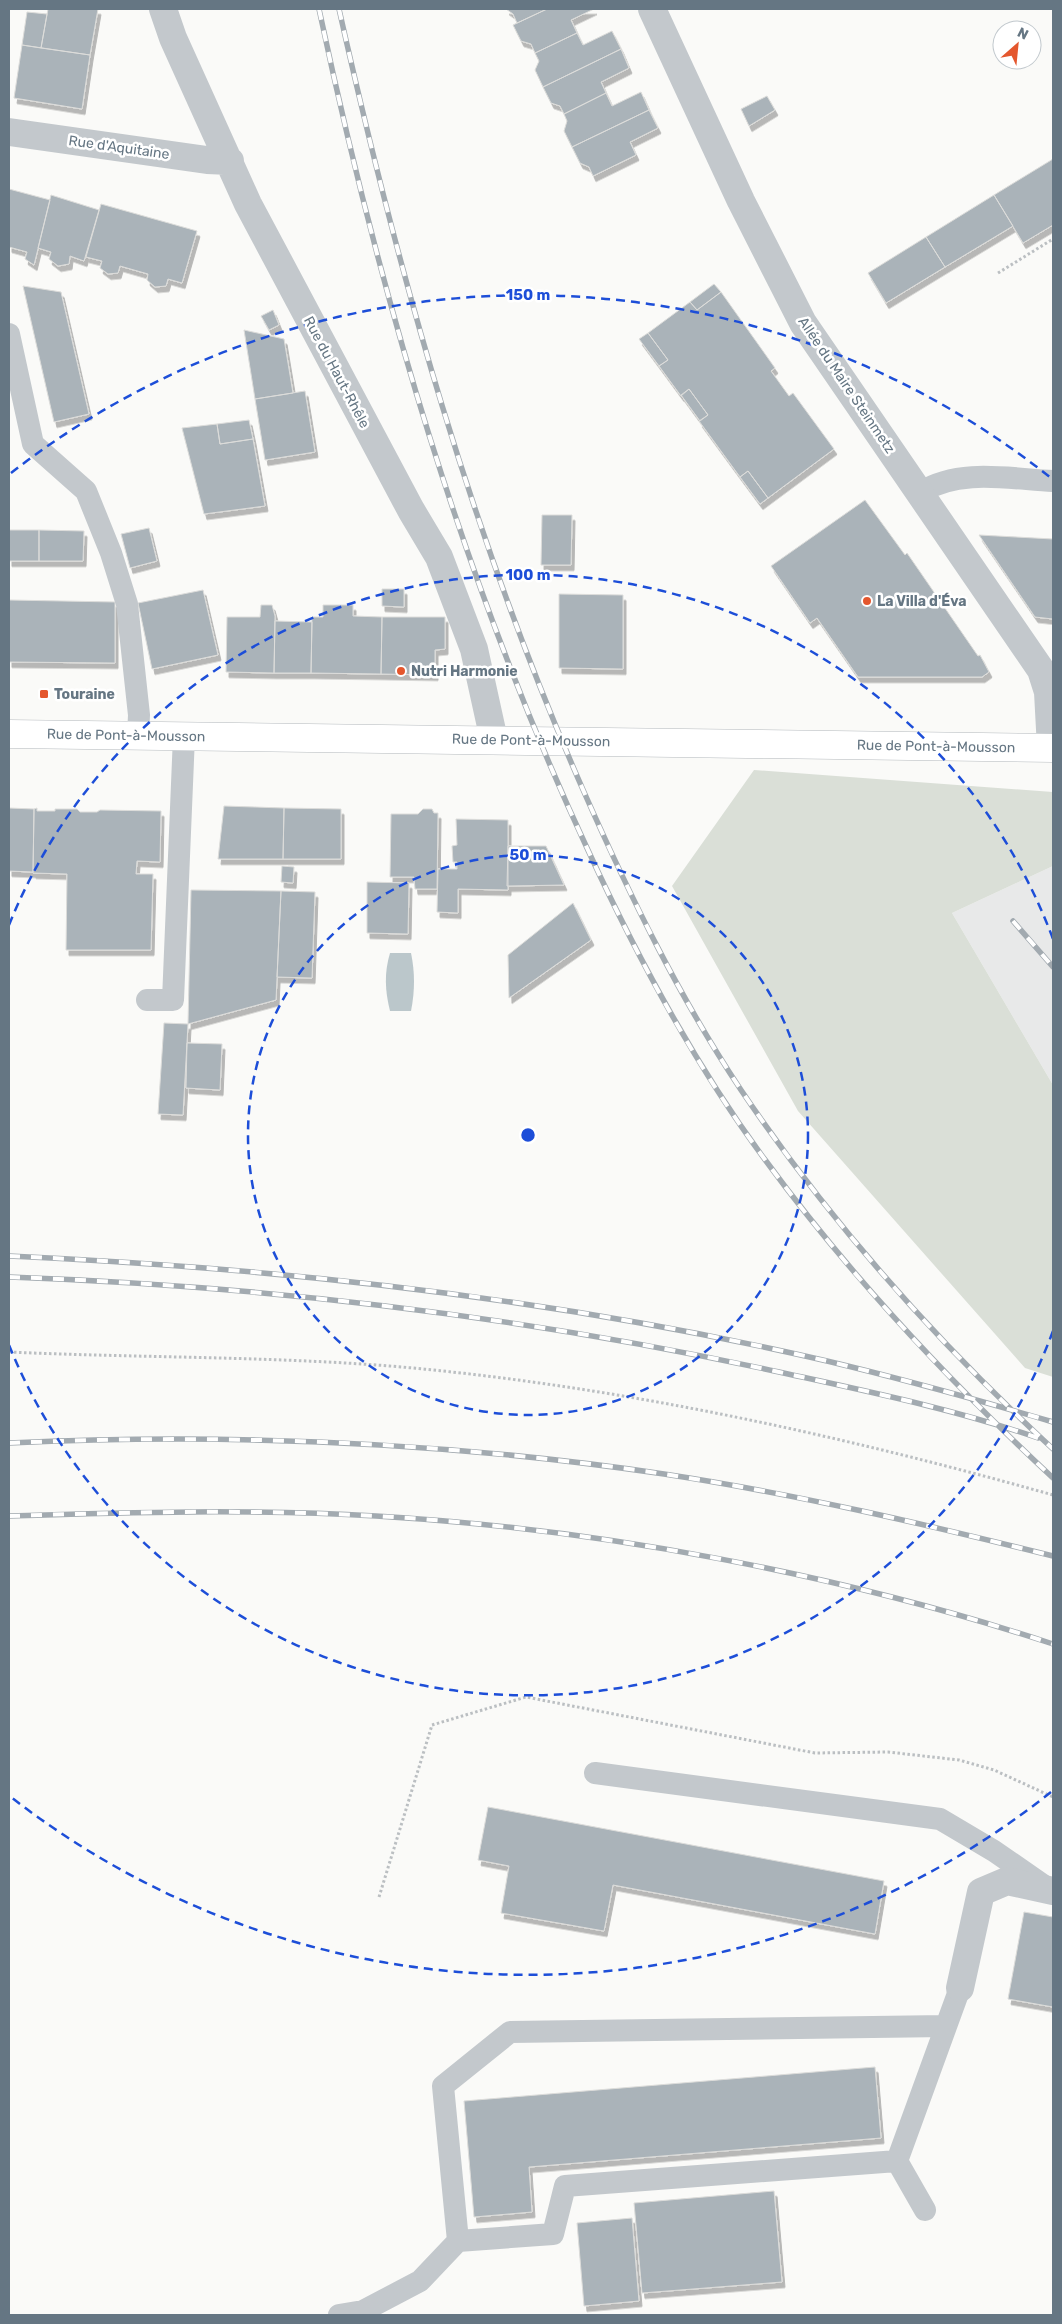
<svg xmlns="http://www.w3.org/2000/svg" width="1062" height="2324" font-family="Rubik,sans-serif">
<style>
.built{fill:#e8e9e9}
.green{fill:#dadfd7}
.water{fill:#bbc7cb}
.building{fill:#aab3b9;stroke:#dcdcda;filter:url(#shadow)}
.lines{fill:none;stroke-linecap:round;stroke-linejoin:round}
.primary-casing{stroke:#b5babe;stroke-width:29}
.path{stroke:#bbbfc2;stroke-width:3;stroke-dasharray:2.5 2.5;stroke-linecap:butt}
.lane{stroke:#c3c8cc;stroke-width:22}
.street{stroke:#c3c8cc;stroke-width:28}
.primary{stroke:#fff;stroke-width:28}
.rail-casing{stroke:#a2aab0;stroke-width:5.5}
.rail{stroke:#fff;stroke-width:4;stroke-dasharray:11;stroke-linecap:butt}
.ring{fill:none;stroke:#1d4ed8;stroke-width:2.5;stroke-dasharray:9 6}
.poi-dot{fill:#e4572e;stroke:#fff;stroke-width:2}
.labels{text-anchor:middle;stroke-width:5;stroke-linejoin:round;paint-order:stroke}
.street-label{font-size:14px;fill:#657683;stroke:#fff}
.poi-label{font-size:14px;font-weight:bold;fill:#657683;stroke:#fff;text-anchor:start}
.centre{fill:#1d4ed8;stroke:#fff;stroke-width:2.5}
.ring-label{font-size:15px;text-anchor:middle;font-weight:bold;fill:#1d4ed8;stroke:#fff;stroke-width:5;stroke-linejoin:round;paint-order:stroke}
</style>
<defs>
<filter id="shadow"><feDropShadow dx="3" dy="5.5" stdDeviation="0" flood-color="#0004"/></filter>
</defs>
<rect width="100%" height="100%" fill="#fafaf8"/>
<path class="built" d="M1053 866V1085L952 913Z"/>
<path class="green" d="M754 770 1053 792V866L952 913 1053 1085V1377L1025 1368 798 1111 672 886Z"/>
<path class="water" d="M390 953H411C415 972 415 991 411 1011H390C385 991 384 973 390 953Z"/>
<path class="building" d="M48 9H98L90 55 41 48Z
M506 9H547L517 23 513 14Z
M547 9H594L571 20 577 33 535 53 531 44 521 41 513 25Z
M27 12 47 14 41 48 22 45Z
M612 31 621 49 543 87 535 70 539 61 535 53 577 33 583 45Z
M22 45 90 55 82 109 14 98Z
M621 49 629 68 601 82 606 93 564 114 560 106 551 103 543 87Z
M641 92 649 110 572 147 564 131 567 121 564 114 606 93 612 106Z
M767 96 775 110 749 126 741 109Z
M649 110 658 128 630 142 636 155 593 176 589 167 580 163 572 147Z
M1053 159V225L1023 243 994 195Z
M9 189 50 200 34 265 25 259 27 252 9 247Z
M51 195 99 210 84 261 70 256 69 264 58 266 49 259 51 252 38 248Z
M994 195 1013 226 945 267 926 237Z
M101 204 197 231 182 283 168 279 166 286 155 287 147 280 148 274 120 266 118 273 108 274 100 268 102 261 86 257Z
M926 237 945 267 886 303 868 273Z
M714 284 721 292 697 310 690 302Z
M23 286 61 292 89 414 54 422Z
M721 292 775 368 771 371 789 396 793 393 834 449 768 498 748 471 740 477 699 421 708 415 689 389 681 396 659 366 668 360 648 333 690 302 697 310Z
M273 310 279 325 269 330 261 316Z
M244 330 284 339 293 393 255 399Z
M648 333 668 360 659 366 639 339Z
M689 389 708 415 700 421 681 395Z
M305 391 315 452 265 460 255 399Z
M249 420 253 439 220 444 217 424Z
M217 424 220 444 253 439 265 506 204 514 182 428Z
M748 471 768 498 760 504 740 477Z
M865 500 905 555 907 553 978 656 980 655 989 672 982 677H858L817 618 810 623 771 566Z
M542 515H572L571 565H541Z
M149 528 157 561 130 568 121 534Z
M9 530H39V561H9Z
M39 530 84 531 83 561H39Z
M979 535 1053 539V619L1035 617Z
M382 589H404V607L382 606Z
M203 590 218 655 152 669 138 603Z
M559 594 623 595V669L559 668Z
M9 600 115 602V663L9 662Z
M261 605H272L275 616 274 673 226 672 227 617H260Z
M323 605H353V616L382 617 381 674 311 673 312 617H323Z
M382 617H445V649L435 650V675L381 674Z
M275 621 312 622 311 673H274Z
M224 806 284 808 283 859H218Z
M9 808 34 809 33 872 9 871Z
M37 808V811H55V809H77L80 812H97L100 810 161 811 160 862 137 861 136 874H153L151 950H66L67 874 33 873 34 809Z
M284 808 341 809V859H283Z
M423 809H432L434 813H438L437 889H415L414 877H390L391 814H418Z
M456 819 508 820V890L458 889V913L437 912 438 869H457V862H453L452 846 457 845Z
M508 846H546L564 885 507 886Z
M282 866 294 867 293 883 281 882Z
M367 882 409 883 408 934 367 933Z
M191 890 281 891 276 1000 188 1024Z
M281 891 315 892 312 978 277 977Z
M573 903 591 940 509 998 508 955Z
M164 1023 188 1024 183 1115 158 1114Z
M187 1043 222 1044 220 1090 186 1088Z
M488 1807 884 1881 875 1934 613 1885 604 1931 501 1913 509 1866 478 1860Z
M1024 1912 1053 1917V2007L1008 1999Z
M875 2067 881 2138 529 2167 532 2212 474 2217 464 2101Z
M774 2191 782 2282 642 2293 634 2203Z
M632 2218 639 2301 584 2306 577 2223Z"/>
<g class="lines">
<g class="primary-casing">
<path id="primary" d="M9 734 1053 748"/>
</g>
<path class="path" d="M998 273 1053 239
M9 1352C140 1358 271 1356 402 1367 623 1387 840 1435 1053 1495
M379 1897 432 1725 526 1697 815 1753 888 1752 959 1760 994 1770 1053 1797"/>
<path class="lane" d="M9 334 33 444 86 491 111 553 127 604 139 715 138 735
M921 492C960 468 1010 479 1053 481
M147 1000H173L184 736
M595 1773 940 1819 994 1851 1046 1887
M897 2161 565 2186 553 2234 458 2241 443 2086 510 2032 946 2026
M925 2210 897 2161 960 1988
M339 2315 363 2311 420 2281 458 2241"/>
<path class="street" d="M163 9 173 38 248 204 411 510 439 557 474 649 494 740
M652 9 741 201 803 323 1041 670 1048 692 1051 748
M9 132 207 160 230 161
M960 1988 981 1892 1007 1881 1053 1891"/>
<use href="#primary" class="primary"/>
<g class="rail-casing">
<path id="rail" d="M319 9C380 296 463 581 587 848 637 957 694 1064 766 1161 851 1277 948 1380 1053 1478
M339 9C399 277 473 540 584 792 629 894 679 997 741 1090 830 1222 936 1341 1053 1449
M1013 921 1053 967
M9 1256C283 1268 559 1299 827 1361 903 1379 978 1400 1053 1422
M9 1277C267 1286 526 1317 779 1372 866 1391 954 1409 1038 1438
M9 1443C228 1433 448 1442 664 1474 796 1494 924 1524 1053 1556
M9 1516C131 1512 253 1509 376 1516 600 1529 840 1574 1053 1644"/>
</g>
<use href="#rail" class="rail"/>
</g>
<g class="ring">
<circle cx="528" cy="1135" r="280"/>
<path d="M1053 1331A560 560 0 0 1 9 1345M9 925A560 560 0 0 1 1053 939"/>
<path d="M1051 1792A840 840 0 0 1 11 1797M11 473A840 840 0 0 1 1051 478"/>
</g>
<g class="poi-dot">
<circle cx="867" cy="601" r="5"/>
<circle cx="401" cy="671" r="5"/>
<rect x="39" y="689" width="10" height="10" rx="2.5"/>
</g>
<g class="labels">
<g class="street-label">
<text transform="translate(119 147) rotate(8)" y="5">Rue d'Aquitaine</text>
<text transform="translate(337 372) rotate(62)" y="5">Rue du Haut-Rhêle</text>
<text transform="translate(847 385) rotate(56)" y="5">Allée du Maire Steinmetz</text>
<text transform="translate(126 735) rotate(1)" y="5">Rue de Pont-à-Mousson</text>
<text transform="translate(531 740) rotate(1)" y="5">Rue de Pont-à-Mousson</text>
<text transform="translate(936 746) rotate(1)" y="5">Rue de Pont-à-Mousson</text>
</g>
<g class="poi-label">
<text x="877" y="606">La Villa d'Éva</text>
<text x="411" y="676">Nutri Harmonie</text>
<text x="54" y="699">Touraine</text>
</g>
</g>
<circle cx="528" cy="1135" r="8" class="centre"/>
<g class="ring-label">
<text x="528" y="300">150 m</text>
<text x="528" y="580">100 m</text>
<text x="528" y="860">50 m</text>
</g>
<rect width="1062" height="2324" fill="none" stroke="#657683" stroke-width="20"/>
<g transform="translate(1017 45) rotate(27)"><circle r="24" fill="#ffffff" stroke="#c1c8cd"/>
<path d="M0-4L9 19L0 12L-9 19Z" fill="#e4572e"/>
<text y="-8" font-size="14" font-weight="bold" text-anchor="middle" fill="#657683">N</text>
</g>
</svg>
